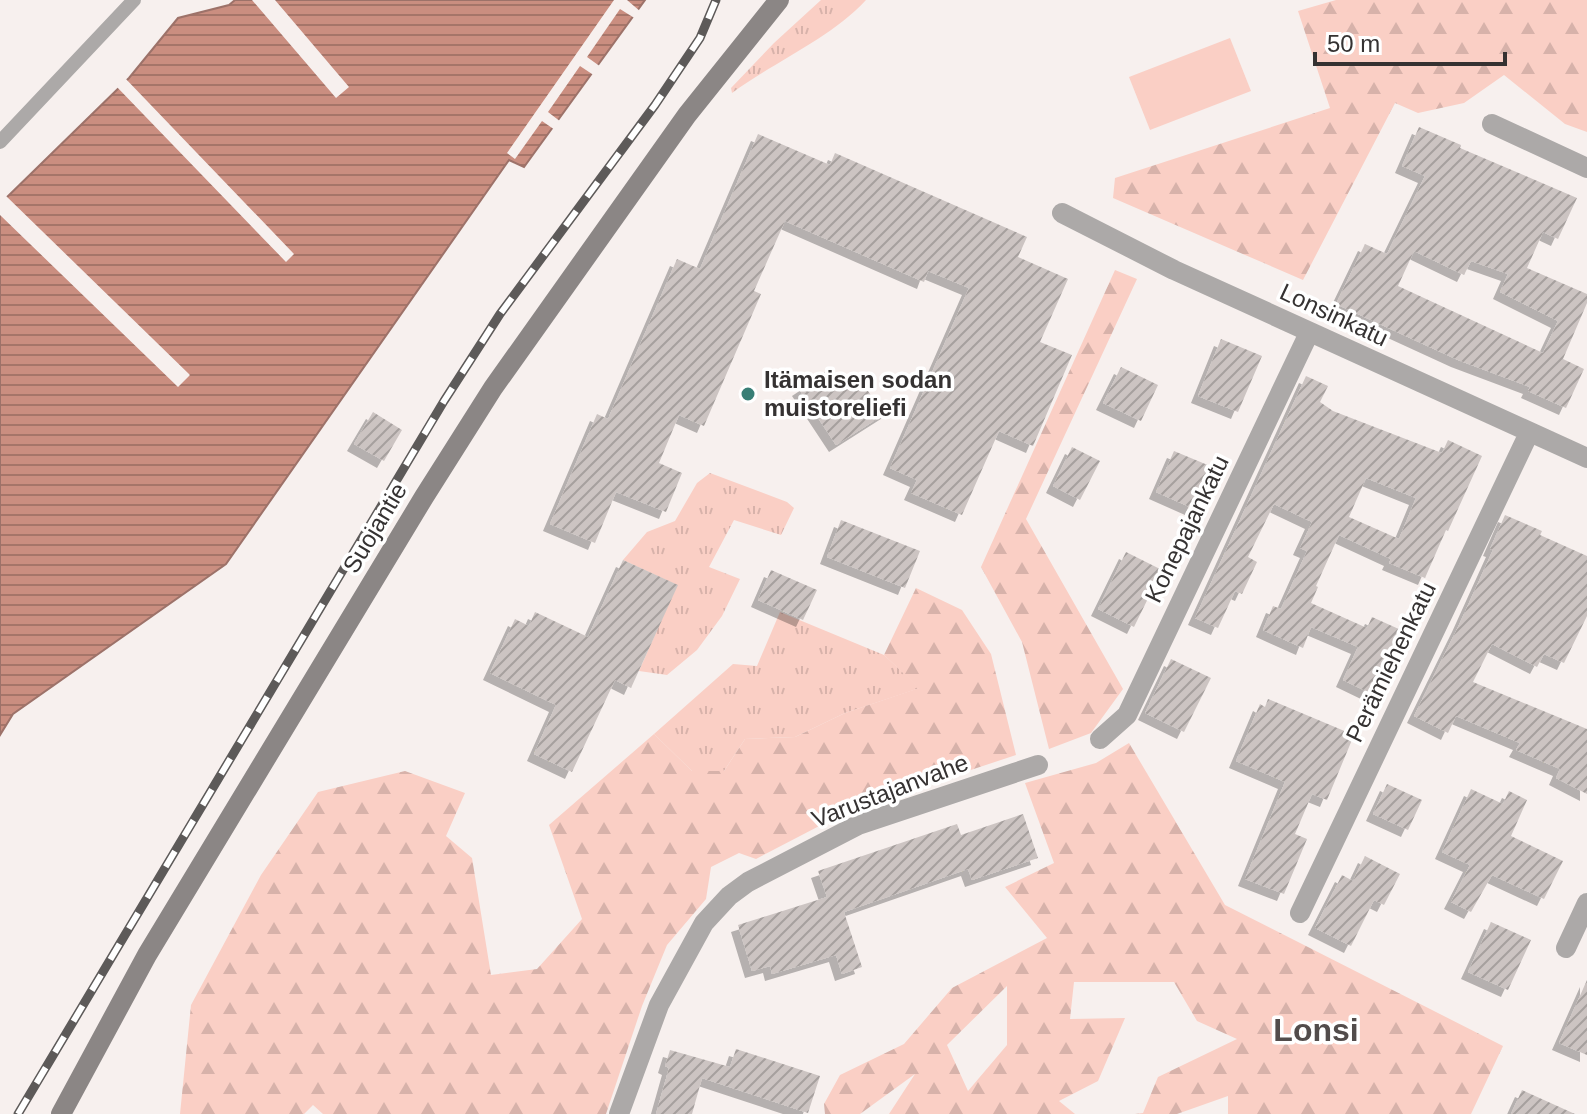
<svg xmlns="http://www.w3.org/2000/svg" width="1587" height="1114" font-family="Helvetica,sans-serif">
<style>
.grass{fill:url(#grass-tufts)}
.forest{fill:url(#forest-firs);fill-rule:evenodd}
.garden{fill:#facfc5}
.water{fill:url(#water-rules);stroke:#9d7269;stroke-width:2}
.pier{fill:#f7f0ee}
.building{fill:url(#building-hatch);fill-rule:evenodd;filter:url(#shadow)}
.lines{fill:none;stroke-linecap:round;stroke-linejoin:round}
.lane{stroke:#aca9a8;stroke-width:14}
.street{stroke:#aca9a8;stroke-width:20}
.secondary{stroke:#8b8685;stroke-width:20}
.rail-casing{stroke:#5d5a59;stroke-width:9}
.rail{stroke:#fff;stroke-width:6;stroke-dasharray:18;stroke-linecap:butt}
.poi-dot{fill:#387e75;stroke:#fff;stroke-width:3}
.labels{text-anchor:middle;stroke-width:7;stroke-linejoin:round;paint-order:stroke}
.street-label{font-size:24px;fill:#353232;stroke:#fff}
.poi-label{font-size:24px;font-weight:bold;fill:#353232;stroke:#fff;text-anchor:start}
.district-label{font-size:32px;font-weight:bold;fill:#524c4b;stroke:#fff}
</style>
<defs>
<pattern id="grass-tufts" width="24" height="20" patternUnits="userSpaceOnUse" patternTransform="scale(2)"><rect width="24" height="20" fill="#facfc5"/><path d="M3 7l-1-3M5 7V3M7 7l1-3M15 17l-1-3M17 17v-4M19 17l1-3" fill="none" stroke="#d7b2aa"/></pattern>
<pattern id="forest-firs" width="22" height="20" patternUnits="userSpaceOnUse" patternTransform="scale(2)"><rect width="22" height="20" fill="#facfc5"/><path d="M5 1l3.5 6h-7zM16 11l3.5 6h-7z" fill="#d7b2aa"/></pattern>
<pattern id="water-rules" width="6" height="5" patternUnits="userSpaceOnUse" patternTransform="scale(2)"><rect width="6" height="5" fill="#ca8e80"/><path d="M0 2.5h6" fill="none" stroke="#a57569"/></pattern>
<pattern id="building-hatch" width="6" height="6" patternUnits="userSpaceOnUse" patternTransform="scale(2)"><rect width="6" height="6" fill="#ccc4c2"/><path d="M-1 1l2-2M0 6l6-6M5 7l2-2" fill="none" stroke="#a6a09e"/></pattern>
<filter id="shadow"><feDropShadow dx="-7" dy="7" stdDeviation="0" flood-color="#0004"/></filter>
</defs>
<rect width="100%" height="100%" fill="#f7f0ee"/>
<path class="grass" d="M821 0H866C831 38 774 62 732 93L731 88 774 43Z
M710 473 787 502 794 508 781 535 734 520 709 567 740 579 722 616 697 650 667 675 639 671 677 585 623 560 647 532 675 521 697 483Z
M780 612 884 655 920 688 845 713 795 737 745 739 724 771H692L654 734 733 664 757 666Z"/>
<path class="forest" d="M1336 0H1587V132L1565 124 1504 75 1464 103 1418 113 1395 103 1303 280 1113 198 1115 178 1330 108 1298 11Z
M1115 270 1137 279 1026 519 1123 689 1091 733 1049 749 1022 642 981 567Z
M916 588 962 610 991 654 1016 755 850 810 756 859 739 853 711 867 706 899 667 945 642 1006 606 1114H323L313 1105 304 1114H180L191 1005 261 875 318 792 405 771 465 793 446 836 472 858 491 975 537 969 582 919 549 825 654 734 692 771H724L745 739 795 737 845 713 919 688 884 655Z
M1129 743 1225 905 1503 1046 1471 1114H1228V1096L1177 1114H1135L1143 1113 1158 1077 1237 1039 1197 1021 1174 982H1074L1070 1019 1125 1018 1098 1081 1059 1101 1075 1114H889L915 1074 860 1114H825L824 1104 840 1075 904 1044 952 988 1047 938 1005 887 1054 863 1025 783 1096 763ZM1007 986V1045L968 1091 947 1045Z"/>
<path class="garden" d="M1230 38 1251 91 1150 130 1129 77Z"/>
<path class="water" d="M235 0H645L524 167 509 160 226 564 13 714 0 735V204L129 78 178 18 229 5Z"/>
<path class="pier" d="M252 0H275L349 87 336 98Z
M614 0H627L641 12 636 19 620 9 587 57 601 67 595 76 580 66 548 112 561 122 555 130 542 121 515 159 507 153Z
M124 77 294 254 286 262 115 85Z
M4 194 190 375 178 387 0 215V198Z"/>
<path class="building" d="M1419 127 1461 145 1460 148 1577 198 1558 239 1543 232 1527 268 1587 294V303L1563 359 1584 369 1566 408 1528 391 1530 387 1458 360 1336 304 1365 244 1387 254 1425 176 1402 166ZM1414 251 1464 275 1471 261 1508 274 1500 292 1558 321 1543 353 1398 286Z
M758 134 830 165 835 153 1027 237 1018 257 1068 279 1040 342 1072 355 1033 446 999 431 962 515 911 493 917 480 890 468 969 288 928 271 924 282 785 221 754 291 761 294 704 426 679 415 659 463 682 473 666 512 616 492 595 543 550 524 597 414 608 419 677 259 700 269Z
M1221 339 1262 356 1238 412 1198 396Z
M1121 367 1158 385 1141 421 1103 403Z
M826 371 837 387 857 374 876 403 891 410 836 445 799 389Z
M1306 376 1328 386 1320 402 1333 411 1442 453 1448 440 1482 456 1448 531 1446 530 1425 578 1389 563 1391 559 1339 535 1316 586 1318 587 1311 603 1367 628 1372 617 1401 630 1372 694 1343 680 1358 647 1311 627 1303 648 1263 630 1273 606 1281 609 1307 551 1300 548 1312 522 1274 504 1248 557 1257 562 1242 594 1235 591 1218 628 1195 618ZM1366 478 1416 498 1399 539 1349 517Z
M373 412 402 430 384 461 354 444Z
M1072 447 1100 461 1080 500 1053 486Z
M1174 451 1210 466 1192 508 1156 492Z
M1505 515 1542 531 1540 535 1587 556V616L1564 663 1544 654 1537 667 1492 644 1473 682 1587 729V794L1556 778 1560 769 1516 750 1520 743 1456 716 1448 733 1414 716 1459 625 1493 550 1490 549Z
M841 520 920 551 905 588 827 557Z
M1126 552 1162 570 1134 627 1098 609Z
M623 560 678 585 631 688 615 680 572 772 534 754 556 705 490 673 515 619 529 626 535 612 588 637Z
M771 570 817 590 803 620 758 600Z
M1171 659 1211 678 1184 732 1145 713Z
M1268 699 1354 735 1327 800 1312 794 1295 834 1307 839 1284 894 1245 879 1285 782 1236 761 1260 704 1265 707Z
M1387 784 1422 800 1408 830 1373 814Z
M1471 789 1503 804 1509 791 1527 800 1511 836 1563 861 1544 899 1492 875 1471 912 1451 902 1470 865 1442 852Z
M1023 814 1038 858 972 880 968 869 844 912 862 967 842 974 836 955 772 974 770 966 752 971 738 925 827 897 818 871 957 824 961 835Z
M1365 856 1400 874 1384 905 1374 900 1351 946 1315 928 1342 875 1353 881Z
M1491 922 1531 940 1508 990 1468 972Z
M1587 980V1055L1559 1043Z
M736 1049 820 1076 808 1113 702 1078 692 1114H656L669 1068 665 1066 670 1050 730 1067Z
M1522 1090 1575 1114H1511Z"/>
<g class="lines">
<path class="lane" d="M0 142 134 0"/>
<path class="street" d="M1492 124 1587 168
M1062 213 1174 270 1587 458
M1100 739 1127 715 1309 333
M1300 913 1529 433
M1566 948 1587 903
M619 1114 659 1005 704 923 729 896 748 882 858 825 1038 765"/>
<path class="secondary" d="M61 1114 147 955 424 497 493 388 687 115 779 0"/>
<g class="rail-casing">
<path id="rail" d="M18 1114 444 401 500 314 655 105 700 38 716 0"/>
</g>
<use href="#rail" class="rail"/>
</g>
<circle class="poi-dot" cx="748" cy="394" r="8"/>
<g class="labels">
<g class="street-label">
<text transform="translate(1334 315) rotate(25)" y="8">Lonsinkatu</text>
<text transform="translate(375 528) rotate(-59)" y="8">Suojantie</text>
<text transform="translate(1187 529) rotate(-64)" y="8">Konepajankatu</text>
<text transform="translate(1391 662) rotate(-64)" y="8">Perämiehenkatu</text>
<text transform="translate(890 791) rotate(-21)" y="8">Varustajanvahe</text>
</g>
<g class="poi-label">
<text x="764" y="388">Itämaisen sodan<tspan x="764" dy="28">muistoreliefi</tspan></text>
</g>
<g class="district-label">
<text x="1316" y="1041">Lonsi</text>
</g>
</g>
<path d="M1315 52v12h190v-12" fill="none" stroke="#353232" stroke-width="4"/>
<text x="1327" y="52" font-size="24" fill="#353232" stroke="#ffffff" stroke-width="6" paint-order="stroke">50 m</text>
</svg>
